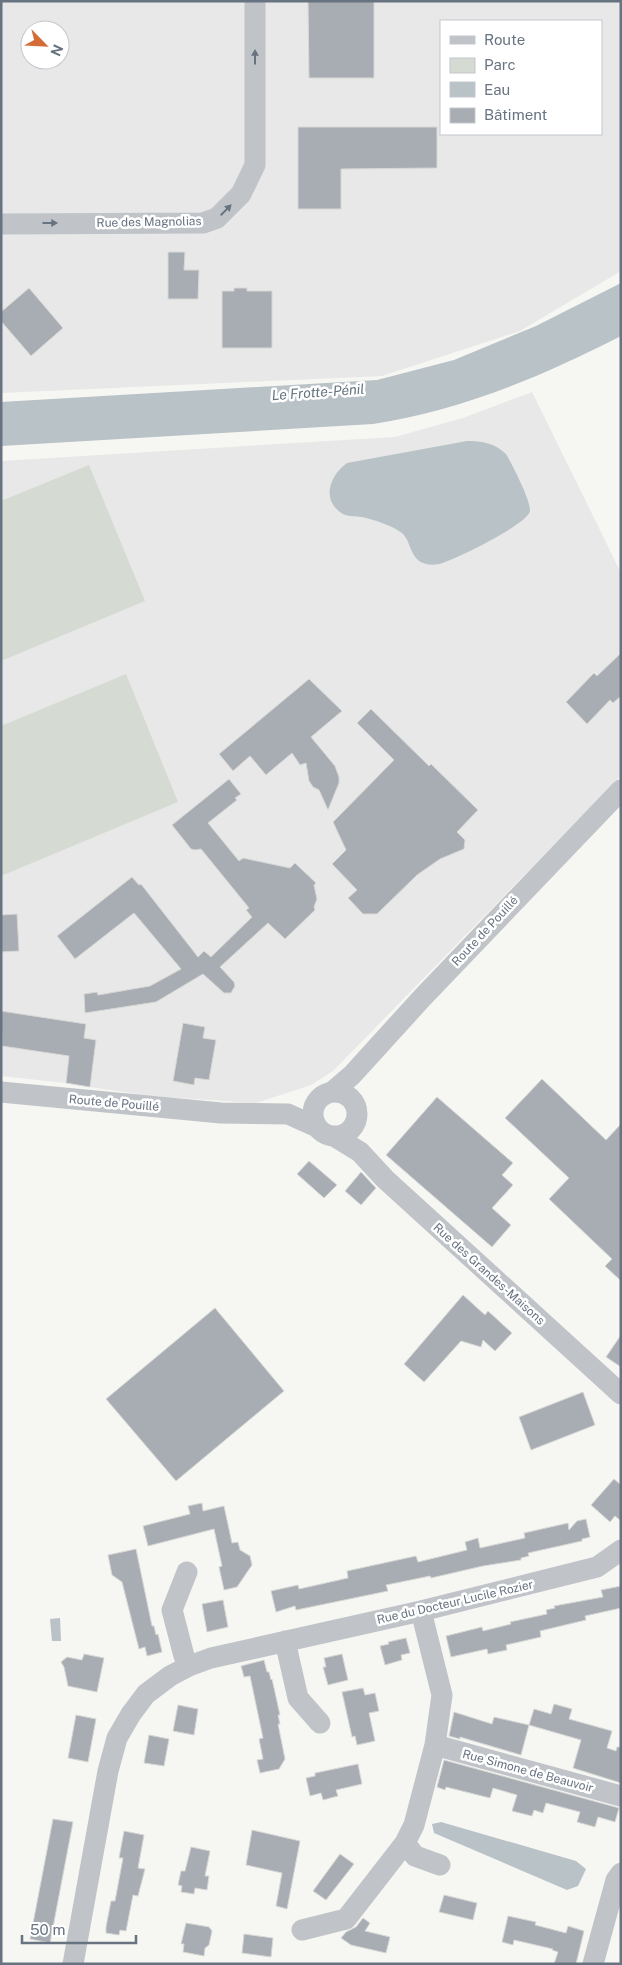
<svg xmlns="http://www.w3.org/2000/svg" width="622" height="1965" font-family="'Public Sans',sans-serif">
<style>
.built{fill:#e7e8e7;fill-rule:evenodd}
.green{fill:#d5dbd3}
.water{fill:#b9c2c7}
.building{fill:#a8adb3;stroke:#d7d8d6}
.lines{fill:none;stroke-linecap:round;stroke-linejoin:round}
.minor{stroke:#c0c3c7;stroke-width:21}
.oneway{fill:#687381}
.labels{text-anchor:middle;stroke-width:5;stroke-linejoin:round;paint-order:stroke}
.street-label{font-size:12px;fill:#687381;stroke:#fff}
.water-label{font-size:14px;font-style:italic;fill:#64747e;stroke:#fff}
</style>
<rect width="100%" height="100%" fill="#f6f6f3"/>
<path class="built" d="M1 1H621V271L520 331 382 376 1 393ZM441 21H601V134H441ZM30 30H60V60H30Z
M532 392 621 573V776L333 1071 311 1085 256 1103 148 1096 66 1083 1 1076V461L395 437 463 418Z"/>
<path class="green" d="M89 465 145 601 1 661V501Z
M126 674 178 802 1 876V726Z"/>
<path class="water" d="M621 283V336C543 376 460 411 373 424L1 446V402L377 380 454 360 536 326Z
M467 441C483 441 494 443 506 454 512 464 531 501 530 511 528 524 453 561 439 564 433 565 429 565 423 563 410 558 411 541 402 533 391 525 375 520 362 517 356 516 349 517 343 514 321 501 329 476 347 463Z
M60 1618 61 1641H52L50 1619Z
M441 1822 576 1861 586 1869 578 1886 567 1890 434 1833 432 1824Z"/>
<path class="building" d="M308 1H374V78H309Z
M298 127H437V168L341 169V209H298Z
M168 252H185L184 270H199L198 299H168Z
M29 288 63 328 31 356 1 321V312Z
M234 288H247V291H272V348H222V291H234Z
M621 653V696L613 703 610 700 587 724 566 702 594 673 597 676Z
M309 679 342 711 311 737 335 766 339 777V783L328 810 319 790 313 787 309 781 306 763 300 765 292 753 266 775 250 756 233 771 219 754Z
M371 709 429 766 431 764 478 810 457 832 465 840 464 849 440 859 417 875 377 914H363L348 898 357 890 332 864 346 850 333 822 394 760 357 723Z
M229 779 241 794 235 798 237 800 208 823 239 861 243 858 290 868 295 863 316 883 314 885 317 899 314 907 315 910 285 939 268 923 220 967 234 982 235 986 231 993H224L203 974 156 1002 85 1013 84 994 97 992 98 995 150 986 181 969 134 913 75 959 57 936 132 877 139 885 141 884 198 957 204 951 211 957 252 917 246 910 249 908 201 849 195 850 191 849 172 825Z
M17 914 19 951 1 952V915Z
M1 1011 86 1024 84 1038 96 1040 90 1087 66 1083 69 1056 2 1046Z
M183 1023 205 1027 203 1038 216 1040 209 1080 195 1078 194 1085 173 1081Z
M542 1079 606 1140 621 1124V1281L605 1266 612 1259 549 1199 569 1178 505 1118Z
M437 1097 513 1163 502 1175 513 1185 492 1208 511 1225 492 1247 386 1155Z
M309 1161 337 1185 324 1198 297 1174Z
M361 1172 376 1188 361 1205 345 1191Z
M463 1295 485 1315 488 1311 512 1333 495 1351 483 1340 481 1347 461 1341 424 1382 404 1364Z
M215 1308 284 1391 176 1481 106 1399Z
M621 1335V1367L606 1357Z
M583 1392 595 1425 531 1450 519 1417Z
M614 1479 621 1485V1521L615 1516 610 1522 591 1505Z
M202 1503 203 1511 224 1506 232 1543 238 1542 240 1550 250 1556 252 1565 237 1587 224 1590 219 1567 222 1566 214 1529 148 1546 143 1526 190 1514 188 1506Z
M586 1519 590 1537 582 1539V1541L528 1553 529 1556 521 1558V1560L483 1566 431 1578 430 1576 396 1583 386 1585 388 1591 296 1610 295 1606 276 1612 271 1591 298 1585 299 1589 348 1578 347 1571 416 1556 418 1562 467 1550 465 1542 478 1538 480 1548 525 1538 524 1533 568 1523 569 1530 577 1521Z
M136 1549 152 1626H154L156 1635 158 1634 162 1652 147 1656 145 1647 139 1649 122 1582 112 1575 108 1555Z
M621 1586V1608L585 1616 586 1620 540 1631 541 1637 506 1645 507 1650 488 1654 487 1649 451 1657 446 1636 482 1627 483 1631 511 1624 510 1622 547 1614 546 1610 555 1608 554 1606 603 1597 601 1590Z
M223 1600 228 1627 207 1632 202 1604Z
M406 1638 410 1653 401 1655 402 1660 385 1665 380 1646 389 1644 388 1642Z
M84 1654 104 1658 97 1692 68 1686 64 1667 61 1662 67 1657 82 1660Z
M342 1654 348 1680 328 1685 323 1667H326L324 1658Z
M264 1660 267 1672H269L271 1680 272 1679 280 1715H278L280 1724H278L285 1759 279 1769 260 1773 257 1760 263 1759 259 1739 263 1738 250 1676 244 1677 241 1666Z
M363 1688 365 1695 375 1693 379 1711 369 1713 375 1741 357 1745 355 1736 352 1737 342 1692Z
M554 1704 572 1709 569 1719 612 1731 607 1748 616 1751 617 1747H621V1783L573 1768 581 1740 529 1725 534 1709 551 1714Z
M178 1705 198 1709 194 1735 173 1731Z
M454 1712 492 1724 494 1717 529 1725 521 1755 460 1737V1739L449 1736Z
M76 1715 96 1719 88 1762 68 1758Z
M149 1735 169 1739 164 1766 144 1763Z
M444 1760 619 1808 615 1822 598 1817 595 1827 577 1822 580 1812 546 1803 543 1813 534 1810 532 1816 512 1811 517 1795 493 1788 490 1798 446 1787 445 1790 437 1787Z
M358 1764 362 1784 336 1790 338 1796 323 1800 321 1793 310 1796 306 1778 315 1776V1773Z
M53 1819 73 1822 50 1943 30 1939Z
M252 1830 300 1841 287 1909 276 1906 282 1873 246 1865Z
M124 1831 144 1835 138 1868 145 1869 138 1896 133 1895 126 1931 120 1930 119 1935 106 1933V1927L111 1901H115L123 1858H119Z
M191 1847 210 1851 205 1876H209L207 1890 195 1888 194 1894 181 1892 182 1886 178 1885 181 1871H185Z
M340 1854 354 1864 326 1900 313 1891Z
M444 1895 477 1903 473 1920 439 1912Z
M508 1916 536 1922 535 1925 566 1933 568 1926 584 1931 576 1964H554L558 1952 552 1950 553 1949 514 1940 513 1945 502 1942Z
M363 1918 370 1923 365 1931 390 1937 386 1953 351 1945 341 1938 346 1932 356 1927Z
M186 1923 209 1927 212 1931 209 1945 205 1948 204 1956 183 1952 184 1944H181Z
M244 1934 273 1938 271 1957 242 1953Z"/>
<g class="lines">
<path class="minor" d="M1 224 203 223 217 218 241 194 255 165V1
M313 1114a22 22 0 1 1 44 0a22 22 0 1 1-44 0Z
M1 1092 221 1113 288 1114 317 1127
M332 1092 352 1075 422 998 621 790
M334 1136 360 1152 385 1179 621 1394
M187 1572 172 1610 184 1656 189 1666
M421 1611 442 1695 435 1745 414 1825 405 1843 415 1856 440 1865
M285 1641 298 1698 320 1723
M435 1745 621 1796
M302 1930 346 1919 405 1843
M73 1964 108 1771 117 1738 131 1714 146 1694 170 1676 189 1666 211 1658 421 1611 597 1567 621 1550
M593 1964 616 1880 621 1873"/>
</g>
<defs><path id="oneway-solid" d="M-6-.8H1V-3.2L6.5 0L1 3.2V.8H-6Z" transform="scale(1.25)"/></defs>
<g class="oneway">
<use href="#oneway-solid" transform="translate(255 57) rotate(-90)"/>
<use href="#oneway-solid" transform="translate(226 210) rotate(-45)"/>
<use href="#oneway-solid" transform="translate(50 223)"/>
</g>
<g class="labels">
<g class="street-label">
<text transform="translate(149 222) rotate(-1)" y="4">Rue des Magnolias</text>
<text transform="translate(485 931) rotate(-47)" y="4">Route de Pouillé</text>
<text transform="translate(114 1103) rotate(5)" y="4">Route de Pouillé</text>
<text transform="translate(489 1274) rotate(42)" y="4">Rue des Grandes-Maisons</text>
<text transform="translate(455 1602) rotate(-13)" y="4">Rue du Docteur Lucile Rozier</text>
<text transform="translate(528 1771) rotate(15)" y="4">Rue Simone de Beauvoir</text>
</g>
<g class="water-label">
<text transform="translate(318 392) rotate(-4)" y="5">Le Frotte-Pénil</text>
</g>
</g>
<rect width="622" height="1965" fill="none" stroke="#687381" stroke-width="5"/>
<rect x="440" y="20" width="162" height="115" fill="#ffffff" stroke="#c3c7cd"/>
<rect x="450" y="36" width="25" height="8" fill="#c0c3c7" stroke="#c3c7cd"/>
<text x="484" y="45" font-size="15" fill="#687381">Route</text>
<rect x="450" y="58" width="25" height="15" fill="#d5dbd3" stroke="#c3c7cd"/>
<text x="484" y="70" font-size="15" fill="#687381">Parc</text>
<rect x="450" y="82" width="25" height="15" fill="#b9c2c7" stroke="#c3c7cd"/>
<text x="484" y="95" font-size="15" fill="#687381">Eau</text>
<rect x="450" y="108" width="25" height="15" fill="#a8adb3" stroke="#c3c7cd"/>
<text x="484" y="120" font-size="15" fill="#687381">Bâtiment</text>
<g transform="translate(45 45) rotate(114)"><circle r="24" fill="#ffffff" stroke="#c3c7cd"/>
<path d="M0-4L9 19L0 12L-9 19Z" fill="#d36c37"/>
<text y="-8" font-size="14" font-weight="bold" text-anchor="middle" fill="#687381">N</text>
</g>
<path d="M22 1935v8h114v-8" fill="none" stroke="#687381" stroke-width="2.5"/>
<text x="30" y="1935" font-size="15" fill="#687381" stroke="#ffffff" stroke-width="4" paint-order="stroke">50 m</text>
</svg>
